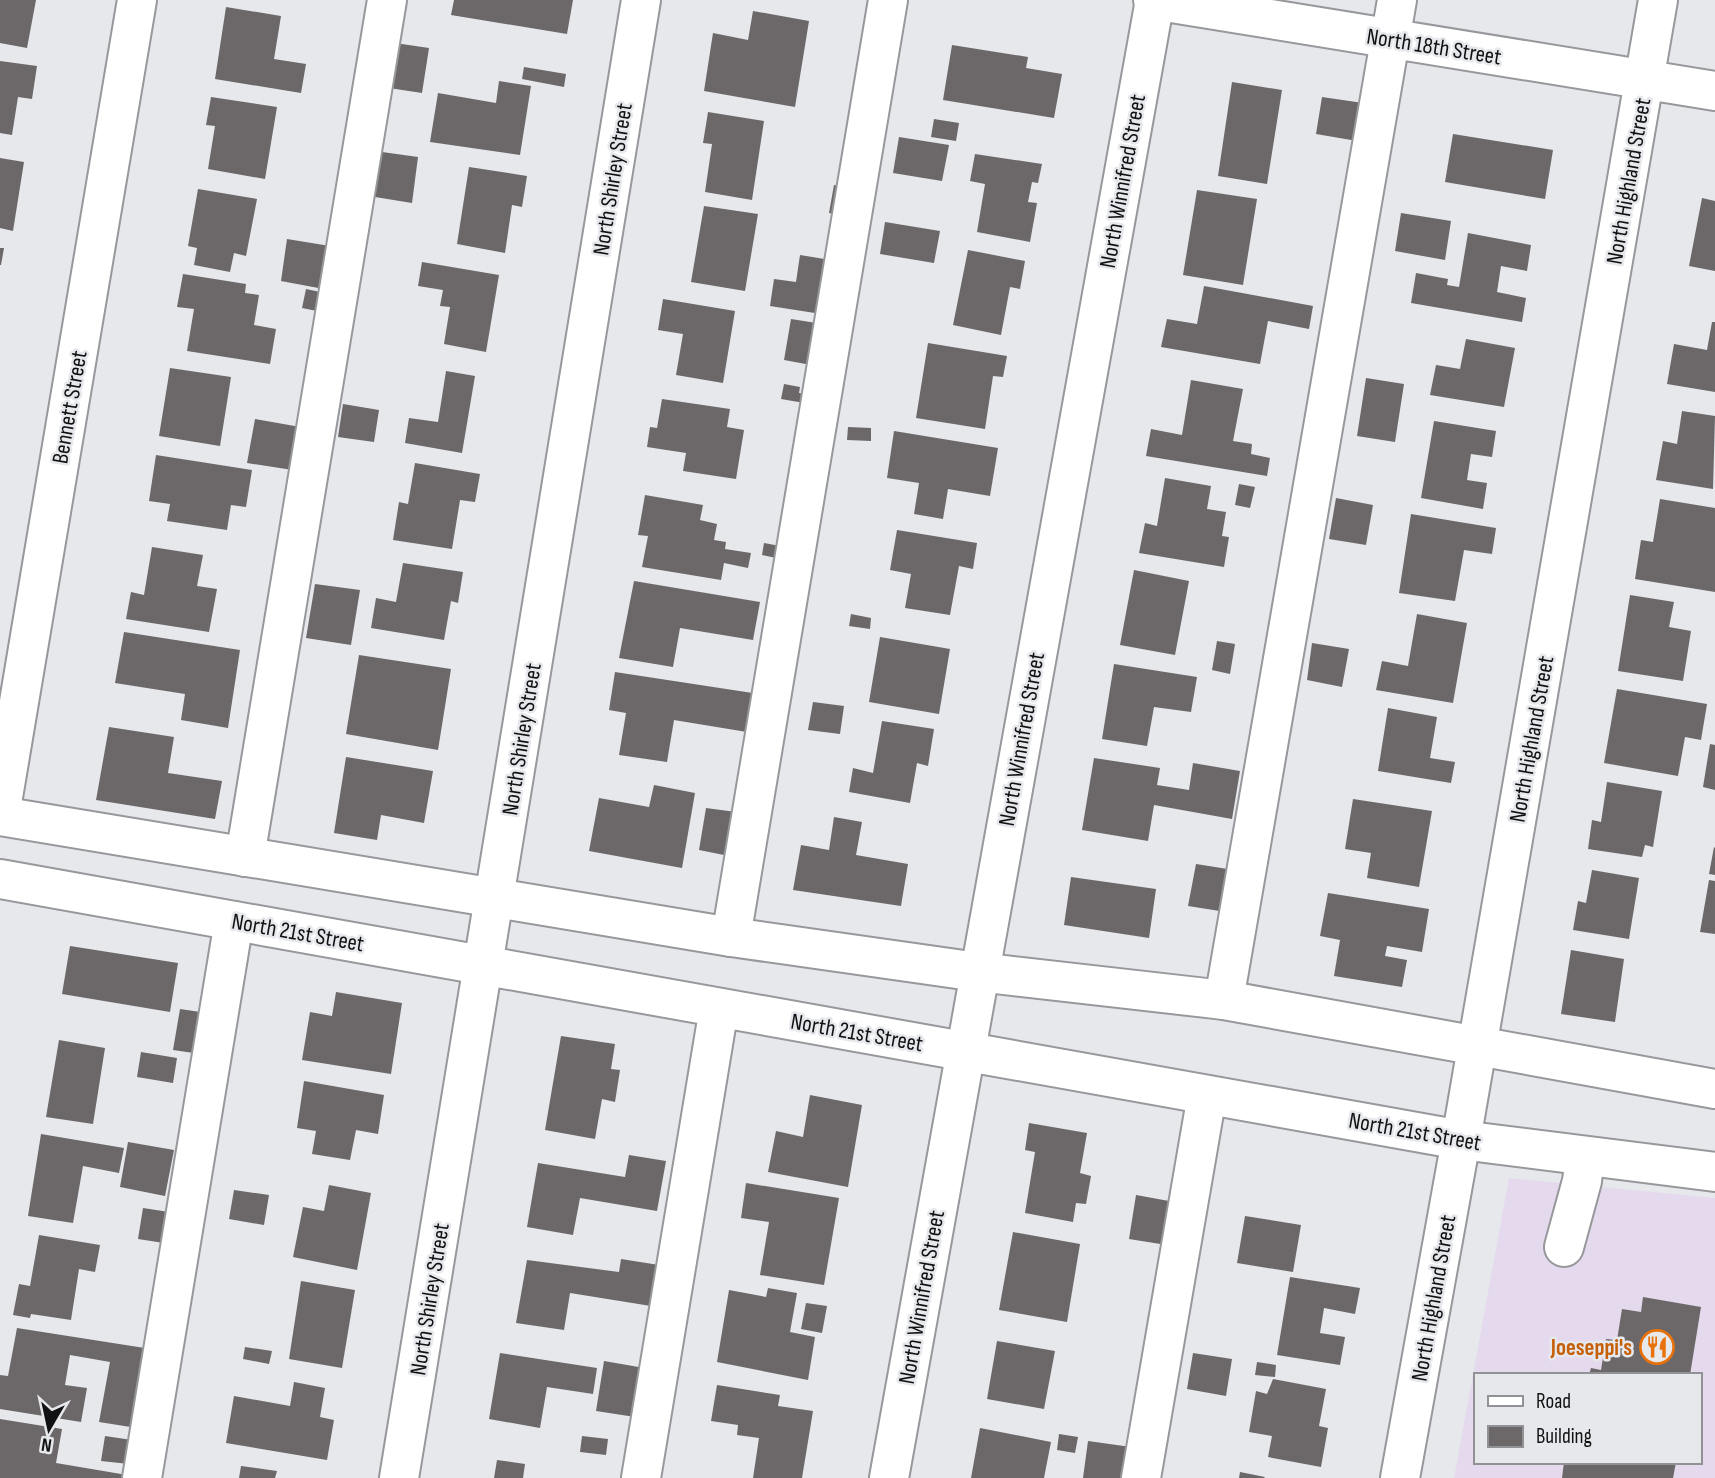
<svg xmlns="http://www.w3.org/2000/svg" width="1715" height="1478" font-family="'Sofia Sans Condensed',sans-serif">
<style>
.commercial{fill:#e5d9ed;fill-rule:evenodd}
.building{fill:#6c6869}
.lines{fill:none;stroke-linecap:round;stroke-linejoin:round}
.minor-casing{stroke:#97989b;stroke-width:42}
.major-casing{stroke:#97989b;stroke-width:42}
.minor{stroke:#fff;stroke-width:38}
.major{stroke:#fff;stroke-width:38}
.labels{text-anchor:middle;stroke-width:5;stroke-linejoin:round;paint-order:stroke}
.street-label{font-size:23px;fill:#101112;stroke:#e6e8ec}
.food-label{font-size:23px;font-weight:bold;fill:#c56008;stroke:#e6e8ec;text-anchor:end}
</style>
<rect width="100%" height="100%" fill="#e6e8ec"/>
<path class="commercial" d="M1509 1178 1715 1198V1478H1454ZM1475 1375H1699V1462H1475Z"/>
<path class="building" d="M0 0H36L27 48 0 43Z
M454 0H573L567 34 451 15Z
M226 7 281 16 274 59 306 64 301 93 215 79Z
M753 11 809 21 795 107 704 91 713 33 748 40Z
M395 43 429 48 422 93 389 88Z
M952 45 1028 57 1026 68 1062 74 1054 118 943 100Z
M0 61 37 66 32 99 18 97 12 135 0 133Z
M524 67 566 74 564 87 522 79Z
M499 81 531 86 520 155 430 142 438 93 496 103Z
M1232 82 1282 90 1267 184 1218 176Z
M211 97 277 107 265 179 208 169 215 126 206 125Z
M1322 97 1363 103 1357 141 1316 134Z
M708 112 764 121 752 200 705 192 712 144 703 143Z
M934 119 959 123 956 141 931 137Z
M1453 134 1553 150 1545 199 1445 182Z
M899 137 949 145 942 181 893 173Z
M382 152 418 157 412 203 375 197Z
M975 154 1042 164 1038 183 1032 182 1028 202 1037 203 1030 242 977 232 985 184 970 181Z
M0 158 24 162 13 231 0 228Z
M469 167 527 176 522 207 512 205 505 253 457 244Z
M834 185 850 187 846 216 829 213Z
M198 189 257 199 246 256 234 253 230 272 194 265 197 248 188 246Z
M1197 190 1257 199 1243 285 1183 275Z
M1702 198 1715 201V271L1689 266Z
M704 206 758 214 745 291 691 282Z
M1401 213 1451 221 1445 260 1395 251Z
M885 222 940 231 934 263 880 254Z
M1468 233 1531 245 1527 271 1501 266 1497 292 1526 298 1522 322 1411 303 1416 273 1448 279 1447 285 1459 287Z
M287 239 336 247 329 290 281 281Z
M0 248H4L1 265H0Z
M968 250 1025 261 1020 289 1010 287 1001 335 953 325Z
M800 255 843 262 834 316 770 306 774 279 796 282Z
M422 262 499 275 486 352 444 344 450 307 440 306 443 290 418 286Z
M183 274 246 284 245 293 259 295 254 325 276 329 270 364 187 351 194 309 177 307Z
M1204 286 1313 306 1309 329 1268 321 1260 364 1161 347 1167 319 1197 324Z
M306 289 325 293 322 312 302 308Z
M663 299 735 311 723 383 676 375 683 334 658 330Z
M791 319 829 325 822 367 784 360Z
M1712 322H1715V392L1667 384 1674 344 1707 350Z
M1466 339 1515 348 1504 407 1430 395 1436 365 1460 369Z
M928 343 1007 356 1003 377 993 376 985 429 916 418Z
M170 368 231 377 220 446 159 436Z
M446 371 475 376 462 453 405 443 409 418 438 422Z
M1366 378 1404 384 1395 442 1357 436Z
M1191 380 1243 389 1233 441 1252 444 1251 454 1270 458 1267 476 1146 456 1151 429 1182 435Z
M784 384 800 387 799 393 812 395 810 404 781 399Z
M662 399 730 409 727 427 744 430 736 479 683 471 686 453 647 447 650 427 657 428Z
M343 404 379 410 374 442 338 437Z
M1682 411 1715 416 1713 489 1656 480 1663 441 1677 444Z
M255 419 306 428 299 471 247 463Z
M1434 421 1496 431 1492 457 1471 454 1467 480 1487 483 1483 509 1421 498Z
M848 427 871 428V441L847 440Z
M894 431 998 448 990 496 948 489 943 519 914 514 919 483 887 478Z
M156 455 252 470 246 507 231 505 227 530 167 521 170 504 149 501Z
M415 463 480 474 475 502 460 500 452 549 393 540 399 502 408 504Z
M1165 478 1211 486 1207 509 1226 512 1222 536 1229 537 1224 567 1139 553 1145 523 1157 526Z
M1239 484 1255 487 1250 508 1235 505Z
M645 495 703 505 700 520 717 524 714 540 726 542 725 549 751 553 748 568 724 563 721 580 642 567 648 536 638 535Z
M1336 498 1373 505 1366 545 1329 539Z
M1660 499 1715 508V592L1635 579 1641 540 1653 542Z
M1411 514 1496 528 1492 554 1464 550 1455 601 1399 593Z
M897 530 977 543 973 569 959 566 950 615 905 608 911 574 890 570Z
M764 543 791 548 776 558 762 555Z
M152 547 203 555 197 586 217 589 209 632 126 619 131 592 144 595Z
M403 563 463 572 458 603 451 601 444 640 371 628 376 598 396 602Z
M1134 570 1189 581 1175 655 1120 645Z
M634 581 760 602 753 640 680 628 673 667 619 658Z
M315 584 360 590 351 645 306 638Z
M1630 595 1674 602 1669 627 1691 631 1683 681 1618 671Z
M851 614 871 618 870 629 849 626Z
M1417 614 1467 623 1453 703 1376 690 1382 661 1408 666Z
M124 632 240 650 228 728 181 720 185 694 115 683Z
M880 637 950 649 939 714 869 702Z
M1217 641 1235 644 1230 674 1212 670Z
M1312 643 1349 649 1342 687 1307 680Z
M359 655 451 669 438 750 346 734Z
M1114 664 1197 677 1191 712 1154 707 1147 746 1102 739Z
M615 672 766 695 759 734 674 720 667 762 619 755 626 713 609 710Z
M1617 689 1707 704 1701 740 1685 737 1678 776 1604 763Z
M813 702 844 706 840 734 808 730Z
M1388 708 1437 717 1430 758 1455 762 1451 783 1378 771Z
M882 721 934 729 928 766 917 763 910 803 849 792 853 768 873 773Z
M109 727 174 737 168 773 222 781 215 819 96 800Z
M1710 744 1715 745V790L1703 787Z
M346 757 433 771 424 823 381 815 377 840 334 833Z
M1094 758 1160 768 1157 785 1189 790 1193 763 1240 771 1232 819 1154 805 1148 841 1082 830Z
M1607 782 1662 791 1653 847 1645 845 1642 857 1588 849 1592 820 1601 822Z
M654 785 695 793 682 868 589 851 599 798 649 807Z
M1353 799 1432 811 1419 887 1367 878 1371 853 1345 849Z
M706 808 736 812 729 856 699 850Z
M834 817 862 822 856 855 908 864 901 906 793 890 801 845 829 850Z
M1714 847 1715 848V875L1709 874Z
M1196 864 1234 870 1226 912 1188 906Z
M1592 870 1639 878 1629 939 1573 930 1578 901 1586 903Z
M1071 877 1156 889 1149 938 1064 925Z
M1709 880 1715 881V934L1700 932Z
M1328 893 1429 909 1422 952 1387 946 1385 956 1407 960 1402 987 1334 976 1340 940 1320 936Z
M70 946 178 963 170 1012 62 994Z
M1571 950 1624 959 1615 1022 1561 1014Z
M336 992 402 1003 391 1074 302 1060 310 1012 332 1016Z
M180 1009 214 1014 207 1055 173 1050Z
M561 1036 615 1044 611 1069 620 1070 615 1102 602 1099 595 1139 545 1130Z
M59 1040 105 1048 93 1124 46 1117Z
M141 1052 177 1058 173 1083 137 1077Z
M304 1081 384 1095 378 1134 356 1130 350 1160 312 1154 316 1131 297 1128Z
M810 1095 862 1105 848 1187 768 1172 776 1131 803 1137Z
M1029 1123 1087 1133 1080 1173 1091 1176 1086 1204 1076 1203 1073 1222 1025 1213 1035 1152 1025 1150Z
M41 1134 124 1148 119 1173 83 1166 73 1223 28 1216Z
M128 1142 174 1150 165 1196 120 1187Z
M629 1155 666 1161 657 1211 580 1198 573 1235 527 1227 538 1163 625 1177Z
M746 1183 839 1198 824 1285 760 1275 769 1222 741 1218Z
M329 1185 371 1193 357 1270 293 1257 303 1207 324 1211Z
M234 1190 269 1195 264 1225 229 1219Z
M1136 1195 1180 1203 1173 1246 1129 1239Z
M143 1208 169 1212 164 1243 138 1239Z
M1245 1216 1301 1225 1293 1272 1237 1263Z
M1013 1232 1080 1244 1067 1322 999 1310Z
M39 1235 100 1245 95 1272 79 1269 71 1320 31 1314 30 1318 13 1315 19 1284 30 1286Z
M621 1259 659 1265 651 1306 570 1293 564 1330 516 1323 527 1260 619 1272Z
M1290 1277 1360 1288 1355 1314 1324 1308 1320 1333 1345 1337 1340 1365 1277 1355Z
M301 1281 355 1290 342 1368 289 1359Z
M768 1288 797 1293 790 1332 815 1337 808 1380 717 1362 729 1290 766 1297Z
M1643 1297 1701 1307 1690 1375H1589L1591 1368 1601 1370 1606 1339 1617 1340 1622 1309 1641 1312Z
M806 1303 827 1306 822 1333 801 1329Z
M17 1328 151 1349 137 1428 99 1422 110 1362 70 1355 65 1385 87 1388 81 1422 0 1409V1375L8 1376Z
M997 1341 1055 1351 1044 1409 987 1399Z
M245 1347 272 1351 269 1364 243 1359Z
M500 1353 597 1368 593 1394 547 1387 540 1428 489 1419Z
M1193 1353 1232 1359 1226 1396 1187 1389Z
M604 1361 656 1370 648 1419 596 1411Z
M1257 1362 1276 1365 1275 1377 1255 1375Z
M1273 1379 1326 1389 1319 1426 1328 1428 1321 1467 1268 1457 1272 1436 1249 1432 1256 1391 1267 1394Z
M294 1382 325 1388 320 1417 334 1420 327 1460 226 1443 234 1396 290 1406Z
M717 1385 780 1395 778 1406 813 1411 802 1478H753L759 1438 737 1435 738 1425 711 1421Z
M0 1419 62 1429 56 1463 127 1475 126 1478H0Z
M980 1428 1051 1442 1044 1478H971Z
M1059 1434 1078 1437 1075 1453 1057 1450Z
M105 1436 132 1440 129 1464 101 1461Z
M582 1436 608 1439 606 1455 580 1452Z
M1088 1441 1131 1447 1127 1478H1083Z
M497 1460 525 1464 523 1478H494Z
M1564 1462H1676L1673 1478H1562Z
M241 1466 277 1471 275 1478H239Z
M1240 1472 1265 1477 1264 1478H1239Z"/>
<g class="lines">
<g class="minor-casing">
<path id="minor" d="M1153 0 1715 91
M0 815 137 0
M245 857 387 0
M731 937 888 0
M1224 1000 1397 0
M1564 1247 1582 1181 1585 1157
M142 1478 234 921
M399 1478 641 0
M641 1478 719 1008
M889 1478 1155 0
M1141 1478 1207 1095
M1400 1478 1461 1140 1658 0"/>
</g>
<g class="major-casing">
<path id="major" d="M0 816 731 937 978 972 1224 1000 1715 1089
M0 879 1461 1140 1715 1172"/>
</g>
<use href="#minor" class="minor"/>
<use href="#major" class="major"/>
</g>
<defs>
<g id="restaurant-ring" transform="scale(1.75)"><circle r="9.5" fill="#e6e8ec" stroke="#e8710a" stroke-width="1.5"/><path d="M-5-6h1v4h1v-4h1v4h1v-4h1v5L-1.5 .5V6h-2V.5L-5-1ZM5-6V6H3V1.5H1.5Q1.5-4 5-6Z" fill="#e8710a"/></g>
</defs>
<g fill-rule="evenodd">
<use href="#restaurant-ring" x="1657" y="1347"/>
</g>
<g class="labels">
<g class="street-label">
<text transform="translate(1434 46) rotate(9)" y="8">North 18th Street</text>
<text transform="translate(612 179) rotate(-81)" y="8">North Shirley Street</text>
<text transform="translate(1122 181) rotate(-80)" y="8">North Winnifred Street</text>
<text transform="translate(1628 181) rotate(-80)" y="8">North Highland Street</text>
<text transform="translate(69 407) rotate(-80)" y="8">Bennett Street</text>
<text transform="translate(521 739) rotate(-81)" y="8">North Shirley Street</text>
<text transform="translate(1021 739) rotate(-80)" y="8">North Winnifred Street</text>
<text transform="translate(1531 739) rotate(-80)" y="8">North Highland Street</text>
<text transform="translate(298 932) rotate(10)" y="8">North 21st Street</text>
<text transform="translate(857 1032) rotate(10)" y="8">North 21st Street</text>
<text transform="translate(1415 1131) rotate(10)" y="8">North 21st Street</text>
<text transform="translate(921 1297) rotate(-80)" y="8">North Winnifred Street</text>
<text transform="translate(1433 1298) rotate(-80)" y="8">North Highland Street</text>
<text transform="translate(429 1299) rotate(-81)" y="8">North Shirley Street</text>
</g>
<g class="food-label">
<text x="1632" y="1355">Joeseppi's</text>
</g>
</g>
<rect x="1474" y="1373" width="228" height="91" fill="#e6e8ec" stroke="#909295" stroke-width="2"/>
<rect x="1488" y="1396" width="35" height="10" fill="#ffffff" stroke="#909295" stroke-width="2"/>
<text x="1536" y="1408" font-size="21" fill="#101112">Road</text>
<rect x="1488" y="1426" width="35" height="21" fill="#6c6869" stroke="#909295" stroke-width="2"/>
<text x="1536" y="1443" font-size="21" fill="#101112">Building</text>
<g transform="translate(49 1429) rotate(189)" stroke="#e6e8ec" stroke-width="5" paint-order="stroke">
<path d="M0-5L12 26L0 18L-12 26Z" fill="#101112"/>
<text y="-10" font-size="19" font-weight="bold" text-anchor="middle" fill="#101112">N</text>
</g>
</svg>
